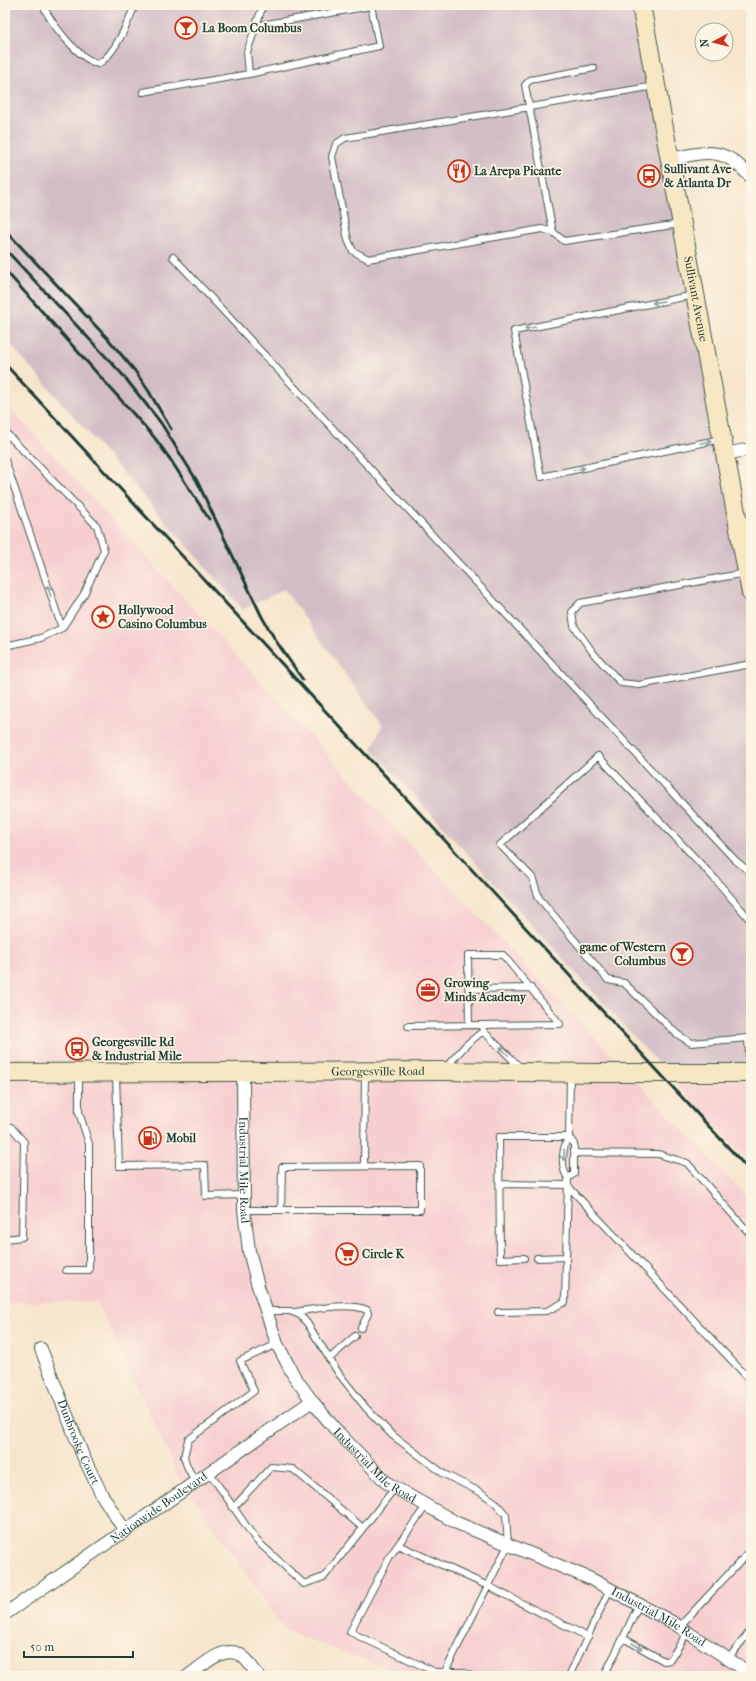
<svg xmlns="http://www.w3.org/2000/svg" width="756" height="1681" font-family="'IM FELL French Canon',serif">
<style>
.built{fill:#f7cfd1}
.industrial{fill:#d2bdc6}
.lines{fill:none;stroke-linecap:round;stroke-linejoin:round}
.service-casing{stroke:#3f564b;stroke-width:8}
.minor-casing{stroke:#3f564b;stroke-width:14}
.secondary-casing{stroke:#3f564b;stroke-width:20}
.service{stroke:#fff;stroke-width:6}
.minor{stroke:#fff;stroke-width:12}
.secondary{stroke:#f7e8c3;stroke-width:18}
.rail{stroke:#1f3d34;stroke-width:3}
.oneway{stroke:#8f9e9a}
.labels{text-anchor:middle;stroke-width:3.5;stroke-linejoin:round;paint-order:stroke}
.poi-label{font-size:12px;font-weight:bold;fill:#1f3d34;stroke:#fcf5e5;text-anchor:start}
.street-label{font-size:12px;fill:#1f3d34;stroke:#fcf5e5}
</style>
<rect width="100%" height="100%" fill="#fcf5e5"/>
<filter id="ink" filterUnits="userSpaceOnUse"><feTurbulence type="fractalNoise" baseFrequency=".025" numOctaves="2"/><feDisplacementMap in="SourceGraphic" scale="8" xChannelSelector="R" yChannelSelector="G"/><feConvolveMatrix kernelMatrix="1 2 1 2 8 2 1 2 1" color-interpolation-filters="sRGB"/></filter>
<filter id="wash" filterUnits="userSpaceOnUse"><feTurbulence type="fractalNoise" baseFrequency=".012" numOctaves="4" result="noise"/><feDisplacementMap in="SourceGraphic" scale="16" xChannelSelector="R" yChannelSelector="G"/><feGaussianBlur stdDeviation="0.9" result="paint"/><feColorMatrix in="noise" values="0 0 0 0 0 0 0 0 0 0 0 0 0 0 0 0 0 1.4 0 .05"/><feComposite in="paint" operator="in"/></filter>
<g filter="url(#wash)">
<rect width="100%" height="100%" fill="#f7e6cd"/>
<path class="built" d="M5 403 397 831 751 1201V1676H408L286 1631 179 1477 97 1302H5Z
M751 1071V1164L666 1072Z"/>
<path class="industrial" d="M5 5H636L751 618V1071L666 1072 372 749 382 725 284 589 243 610 5 338Z"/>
</g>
<g filter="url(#ink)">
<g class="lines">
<g class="service-casing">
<path id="service" d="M43 5C51 24 78 58 98 64 115 55 128 22 135 5
M263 5 247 52 249 74 379 46 371 5
M255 26 371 6
M655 86 345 138 336 144 332 157 348 240 353 251 368 259 542 229 553 232 564 241 680 224
M143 92 249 74
M553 232 525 85 530 80 594 68
M173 257 735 860 751 873
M694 295 514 331 541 477 721 439
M5 432 97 526 104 550 84 594 62 628 41 638 5 646
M5 460 62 628
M746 573 580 603 572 612 574 626 594 654 621 683 639 685 751 664
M469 989 531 988
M483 1025V1031L521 1068
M408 1026 560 1024 503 955H468L469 1025
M446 1067 466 1045 483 1031
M750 1072 748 1038 691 1043 677 1034 624 983 608 980 539 898 532 877 500 845 598 756 715 879 751 921
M116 1075 119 1166 205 1165 206 1196 243 1195
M5 1127H11L24 1142 22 1237 5 1239
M574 1153 658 1154 687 1163 751 1235
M364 1166 365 1072
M500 1184 567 1185 751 1381
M244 1210H420V1166L282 1167 281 1210
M524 1258 500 1259 499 1137H569L570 1074
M537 1258 566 1257
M66 1270H89V1144L79 1112V1074
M265 1311H290L300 1315 307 1323 339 1374 366 1408 392 1435 444 1474 480 1492 495 1502 506 1515 508 1545 445 1672
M295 1312C315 1309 349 1302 367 1310L368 1314 361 1328
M498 1312 547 1311 565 1302 568 1178C560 1168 562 1147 569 1137L574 1144V1174L568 1178
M329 1359 355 1336
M209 1472 256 1540 304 1584 324 1577 395 1488
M195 1482 187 1466 184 1457 188 1440 254 1391 240 1361 277 1344
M426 1506 390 1556 350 1632 435 1672H463L471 1676
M233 1508 271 1467 293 1469 363 1528
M398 1545 488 1586 588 1637
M639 1604 623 1638 664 1661 670 1660 687 1633
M679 1627 751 1550
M728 1659 751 1630
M569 1676 610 1589
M604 1676 623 1638"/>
</g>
<g class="minor-casing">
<g id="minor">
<path d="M671 159C691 155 713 147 732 160 739 165 745 171 751 177"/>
<path d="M725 454 751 449"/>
<path id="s1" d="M243 1073 244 1210 249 1251 258 1286 277 1344 294 1376 312 1401 336 1430 387 1483 457 1523 591 1579 623 1596 672 1622 751 1674"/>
<path id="s2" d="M41 1349 83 1456 102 1495 125 1531"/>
<path id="s3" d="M5 1614 312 1401"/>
<path d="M188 1676C202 1666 225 1643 242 1656 249 1661 253 1669 258 1676"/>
</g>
</g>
<g class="secondary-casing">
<g id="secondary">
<path id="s4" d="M641 5 751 593"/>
<path id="s5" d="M5 1073 442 1071 598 1073H751"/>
</g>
</g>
<use href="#service" class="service"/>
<use href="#minor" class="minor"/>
<use href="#secondary" class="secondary"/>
<path class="rail" d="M5 230 109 340 135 371 148 390 171 429
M5 249 122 374 161 423 197 481 262 617 276 641 303 680
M5 270 154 437 170 459 209 519
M5 364 751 1172"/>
</g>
<defs><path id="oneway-shaft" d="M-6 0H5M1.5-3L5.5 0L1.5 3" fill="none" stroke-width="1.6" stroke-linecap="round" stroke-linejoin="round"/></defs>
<g class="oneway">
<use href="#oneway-shaft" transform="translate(658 302) rotate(169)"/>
<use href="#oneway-shaft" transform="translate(530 328) rotate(169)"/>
<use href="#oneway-shaft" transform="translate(706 442) rotate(-12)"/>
<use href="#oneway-shaft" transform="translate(579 469) rotate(-12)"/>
<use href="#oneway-shaft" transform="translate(49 591) rotate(-109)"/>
<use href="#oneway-shaft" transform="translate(504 1051) rotate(-134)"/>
<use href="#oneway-shaft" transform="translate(564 1155) rotate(91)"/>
<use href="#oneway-shaft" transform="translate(637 1646) rotate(30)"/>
</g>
</g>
<defs>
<g id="bar-ring" transform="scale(1.15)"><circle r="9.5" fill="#fcf5e5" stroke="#c8321e" stroke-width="1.5"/><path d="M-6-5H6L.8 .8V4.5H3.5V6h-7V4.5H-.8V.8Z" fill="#c8321e"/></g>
<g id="restaurant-ring" transform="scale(1.15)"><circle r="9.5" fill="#fcf5e5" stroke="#c8321e" stroke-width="1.5"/><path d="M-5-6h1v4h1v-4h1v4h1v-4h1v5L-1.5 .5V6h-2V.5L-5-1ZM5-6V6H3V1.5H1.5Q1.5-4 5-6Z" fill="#c8321e"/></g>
<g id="bus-ring" transform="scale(1.15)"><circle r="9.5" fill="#fcf5e5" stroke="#c8321e" stroke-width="1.5"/><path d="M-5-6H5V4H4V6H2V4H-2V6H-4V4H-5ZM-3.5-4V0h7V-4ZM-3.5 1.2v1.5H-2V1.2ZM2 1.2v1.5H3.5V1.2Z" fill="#c8321e"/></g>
<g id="sight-ring" transform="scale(1.15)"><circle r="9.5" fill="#fcf5e5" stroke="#c8321e" stroke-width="1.5"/><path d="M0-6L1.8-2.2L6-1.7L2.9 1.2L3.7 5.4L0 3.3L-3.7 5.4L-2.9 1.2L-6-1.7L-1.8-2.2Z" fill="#c8321e"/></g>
<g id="office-ring" transform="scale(1.15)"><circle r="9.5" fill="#fcf5e5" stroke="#c8321e" stroke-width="1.5"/><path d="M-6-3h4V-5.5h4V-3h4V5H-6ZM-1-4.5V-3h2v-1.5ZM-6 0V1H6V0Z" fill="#c8321e"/></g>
<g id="fuel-ring" transform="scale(1.15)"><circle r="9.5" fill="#fcf5e5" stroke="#c8321e" stroke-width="1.5"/><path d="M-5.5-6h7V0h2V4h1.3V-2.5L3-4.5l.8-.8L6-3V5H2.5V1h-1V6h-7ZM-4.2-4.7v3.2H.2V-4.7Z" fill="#c8321e"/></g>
<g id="supermarket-ring" transform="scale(1.15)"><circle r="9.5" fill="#fcf5e5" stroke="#c8321e" stroke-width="1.5"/><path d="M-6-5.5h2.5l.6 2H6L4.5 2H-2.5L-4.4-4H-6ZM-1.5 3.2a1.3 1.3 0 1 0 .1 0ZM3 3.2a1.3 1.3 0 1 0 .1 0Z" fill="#c8321e"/></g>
</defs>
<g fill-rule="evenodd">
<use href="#bar-ring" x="186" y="28"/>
<use href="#restaurant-ring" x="459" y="171"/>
<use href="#bus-ring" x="649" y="176"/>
<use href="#sight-ring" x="103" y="617"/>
<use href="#bar-ring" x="682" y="954"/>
<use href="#office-ring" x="428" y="990"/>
<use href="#bus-ring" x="77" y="1049"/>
<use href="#fuel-ring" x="150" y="1138"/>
<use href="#supermarket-ring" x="347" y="1254"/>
</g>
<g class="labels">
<g class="poi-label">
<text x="202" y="32">La Boom Columbus</text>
<text x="664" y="173">Sullivant Ave<tspan x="664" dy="14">&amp; Atlanta Dr</tspan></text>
<text x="474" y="175">La Arepa Picante</text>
<text x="118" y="614">Hollywood<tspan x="118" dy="14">Casino Columbus</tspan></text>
<text x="666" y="951" text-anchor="end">game of Western<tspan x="666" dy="14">Columbus</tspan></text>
<text x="444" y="987">Growing<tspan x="444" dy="14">Minds Academy</tspan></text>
<text x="92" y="1046">Georgesville Rd<tspan x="92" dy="14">&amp; Industrial Mile</tspan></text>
<text x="166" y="1142">Mobil</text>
<text x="362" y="1258">Circle K</text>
</g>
<g class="street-label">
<text dy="4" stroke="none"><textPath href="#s4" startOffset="299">Sullivant Avenue</textPath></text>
<text dy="4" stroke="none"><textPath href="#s5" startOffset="373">Georgesville Road</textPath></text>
<text dy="4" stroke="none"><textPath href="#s1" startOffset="97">Industrial Mile Road</textPath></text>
<text dy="4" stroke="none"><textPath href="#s2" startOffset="100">Dunbrooke Court</textPath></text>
<text dy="4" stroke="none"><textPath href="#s1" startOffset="433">Industrial Mile Road</textPath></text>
<text dy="4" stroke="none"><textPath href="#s3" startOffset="187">Nationwide Boulevard</textPath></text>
<text dy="4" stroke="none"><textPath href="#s1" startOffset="757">Industrial Mile Road</textPath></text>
</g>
</g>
<rect width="756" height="1681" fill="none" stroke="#fcf5e5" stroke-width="20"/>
<g transform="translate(714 42) rotate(263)"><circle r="19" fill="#fcf5e5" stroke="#a4ab9e"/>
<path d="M0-3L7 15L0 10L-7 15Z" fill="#c8321e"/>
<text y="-6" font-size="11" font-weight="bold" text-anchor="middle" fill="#1f3d34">N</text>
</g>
<path d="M24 1651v6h109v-6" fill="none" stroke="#1f3d34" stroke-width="2"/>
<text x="30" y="1651" font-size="12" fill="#1f3d34" stroke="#fcf5e5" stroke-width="3" paint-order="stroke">50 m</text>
</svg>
